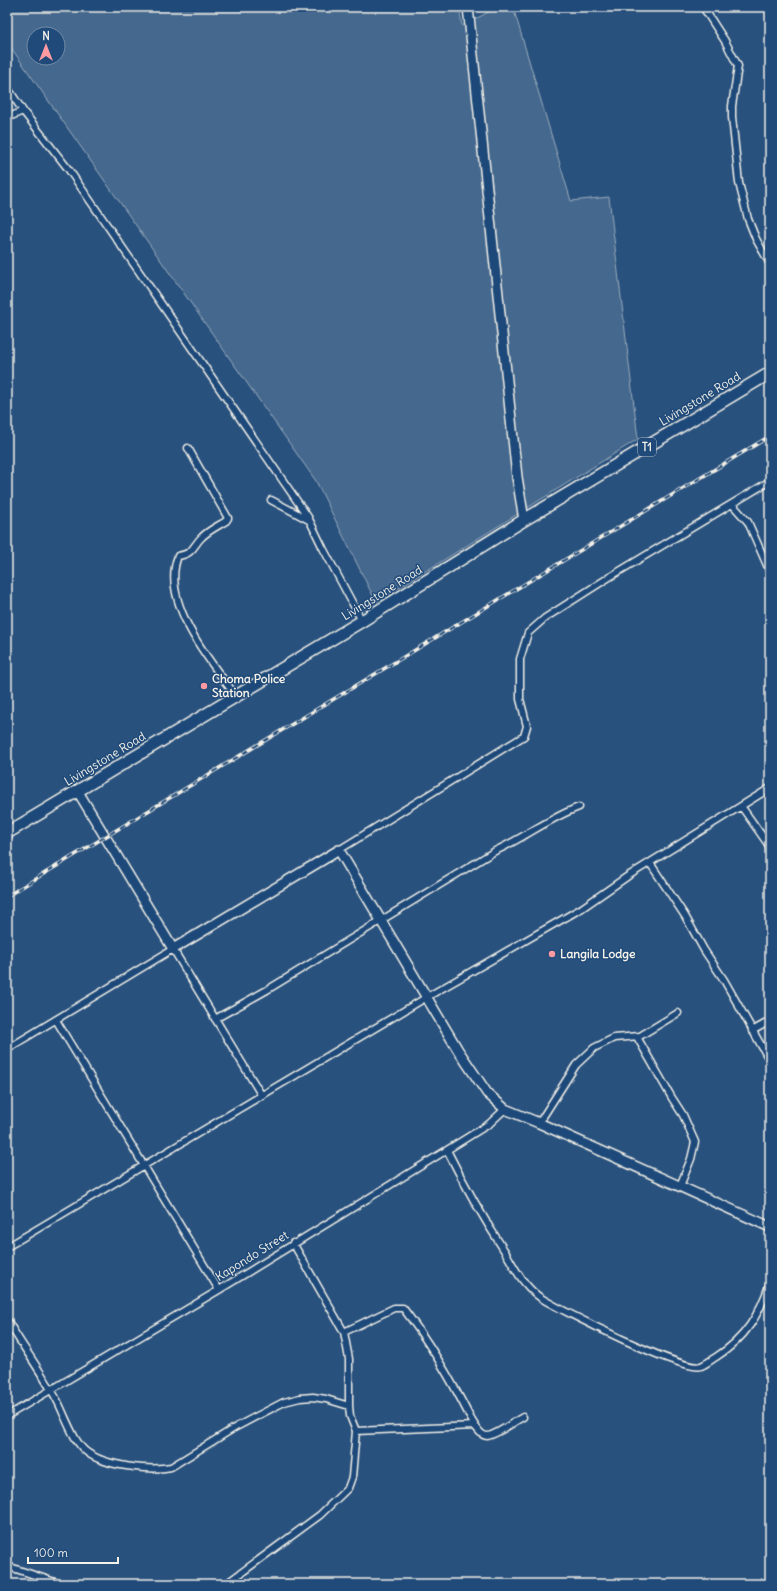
<svg xmlns="http://www.w3.org/2000/svg" width="777" height="1591" font-family="Delius,sans-serif">
<style>
.green{fill:#45688e;stroke:#9cacbb;fill-rule:evenodd}
.lines{fill:none;stroke-linecap:round;stroke-linejoin:round}
.street-casing{stroke:#f4f1e8;stroke-width:9}
.secondary-casing{stroke:#f4f1e8;stroke-width:12}
.highway-casing{stroke:#f4f1e8;stroke-width:14}
.street{stroke:#1f4a7a;stroke-width:6}
.secondary{stroke:#1f4a7a;stroke-width:9}
.highway{stroke:#1f4a7a;stroke-width:11}
.rail-casing{stroke:#f4f1e8;stroke-width:3.5}
.rail{stroke:#1f4a7a;stroke-width:2;stroke-dasharray:6;stroke-linecap:butt}
.poi-dot{fill:#ff9aa2;stroke:#1f4a7a;stroke-width:1.5}
.labels{text-anchor:middle;stroke-width:3;stroke-linejoin:round;paint-order:stroke}
.shield{fill:#1f4a7a;stroke:#b4bfc7;stroke-width:1}
.shield-label{font-size:11px;font-weight:bold;fill:#f4f1e8}
.street-label{font-size:12px;fill:#f4f1e8;stroke:#1f4a7a}
.poi-label{font-size:12px;font-weight:bold;fill:#f4f1e8;stroke:#1f4a7a;text-anchor:start}
</style>
<rect width="100%" height="100%" fill="#28517e"/>
<filter id="ink" filterUnits="userSpaceOnUse"><feTurbulence type="fractalNoise" baseFrequency=".025" numOctaves="2"/><feDisplacementMap in="SourceGraphic" scale="8" xChannelSelector="R" yChannelSelector="G"/><feConvolveMatrix kernelMatrix="1 2 1 2 8 2 1 2 1" color-interpolation-filters="sRGB"/></filter>
<g filter="url(#ink)">
<path class="green" d="M7 7H459L462 26 498 7H513L571 201 609 197 638 439 376 602 316 481 7 42ZM34 34H58V58H34Z"/>
<g class="lines">
<g class="street-casing">
<path id="street" d="M703 7 725 41 738 66 732 106V117L739 183 748 219 756 239 770 264
M7 87 23 111 69 170 308 517 323 548 362 621
M7 118 23 111
M188 448 228 518 226 521C218 526 209 530 202 537 193 545 194 554 178 556 160 601 210 662 236 696
M271 500 309 520
M732 504 748 522 770 572
M741 806 770 847
M339 850 524 736 527 726 520 699V659L528 633 545 618 608 578 770 481
M650 863 685 916 704 950 724 980 770 1061
M215 1019 267 990 495 851C524 838 549 818 579 807
M56 1020 219 1290
M752 1031 770 1021
M637 1037 672 1098 683 1115 695 1142 691 1159 680 1186
M7 1049 173 949 262 1096
M539 1123 576 1065 594 1048 614 1038 640 1036 678 1013
M447 1150C464 1184 483 1218 504 1250 511 1261 517 1274 525 1283 529 1288 535 1294 541 1298 560 1310 685 1373 701 1366 706 1364 711 1360 716 1357 746 1338 759 1315 770 1283
M293 1243 344 1332 349 1359V1406L350 1416 356 1431 475 1426
M7 1247 427 997 582 908 628 876 770 788
M7 1320C23 1347 42 1373 57 1400 65 1415 74 1444 88 1453 106 1466 150 1471 171 1467L236 1427 284 1402 300 1398 313 1397 326 1399 349 1406
M344 1332 394 1308H403C429 1342 452 1381 471 1419 474 1424 480 1436 487 1436 495 1436 515 1421 523 1417
M7 1416 219 1290 447 1150 489 1124 505 1109
M7 1566 61 1584
M226 1584 320 1515 348 1488 352 1477 356 1431"/>
</g>
<g class="secondary-casing">
<path id="secondary" d="M468 7 517 477 524 520
M77 790 173 949 339 850 458 1050 487 1093 505 1109 539 1123 770 1227"/>
</g>
<g class="highway-casing">
<path id="highway" d="M7 833 362 621 524 520 770 373"/>
</g>
<use href="#street" class="street"/>
<use href="#secondary" class="secondary"/>
<use href="#highway" class="highway"/>
<g class="rail-casing">
<path id="rail" d="M7 896 770 436"/>
</g>
<use href="#rail" class="rail"/>
</g>
</g>
<g class="poi-dot">
<circle cx="204" cy="686" r="4"/>
<circle cx="552" cy="954" r="4"/>
</g>
<g class="labels">
<rect class="shield" x="638" y="438" width="18" height="18" rx="3"/>
<g class="shield-label">
<text x="647" y="451">T1</text>
</g>
<g class="street-label">
<text transform="translate(700 399) rotate(-31)" y="4">Livingstone Road</text>
<text transform="translate(382 593) rotate(-32)" y="4">Livingstone Road</text>
<text transform="translate(105 759) rotate(-31)" y="4">Livingstone Road</text>
<text transform="translate(252 1256) rotate(-32)" y="4">Kapondo Street</text>
</g>
<g class="poi-label">
<text x="212" y="683">Choma Police<tspan x="212" dy="14">Station</tspan></text>
<text x="560" y="958">Langila Lodge</text>
</g>
</g>
<rect width="777" height="1591" fill="none" stroke="#1f4a7a" stroke-width="24"/>
<rect x="12" y="12" width="753" height="1567" fill="none" stroke="#f4f1e8" stroke-width="1.5" filter="url(#ink)"/>
<g transform="translate(46 46)"><circle r="19" fill="#1f4a7a" stroke="#748da6"/>
<path d="M0-3L7 15L0 10L-7 15Z" fill="#ff9aa2"/>
<text y="-6" font-size="11" font-weight="bold" text-anchor="middle" fill="#f4f1e8">N</text>
</g>
<path d="M28 1557v6h90v-6" fill="none" stroke="#f4f1e8" stroke-width="2"/>
<text x="34" y="1557" font-size="12" fill="#f4f1e8" stroke="#1f4a7a" stroke-width="3" paint-order="stroke">100 m</text>
</svg>
